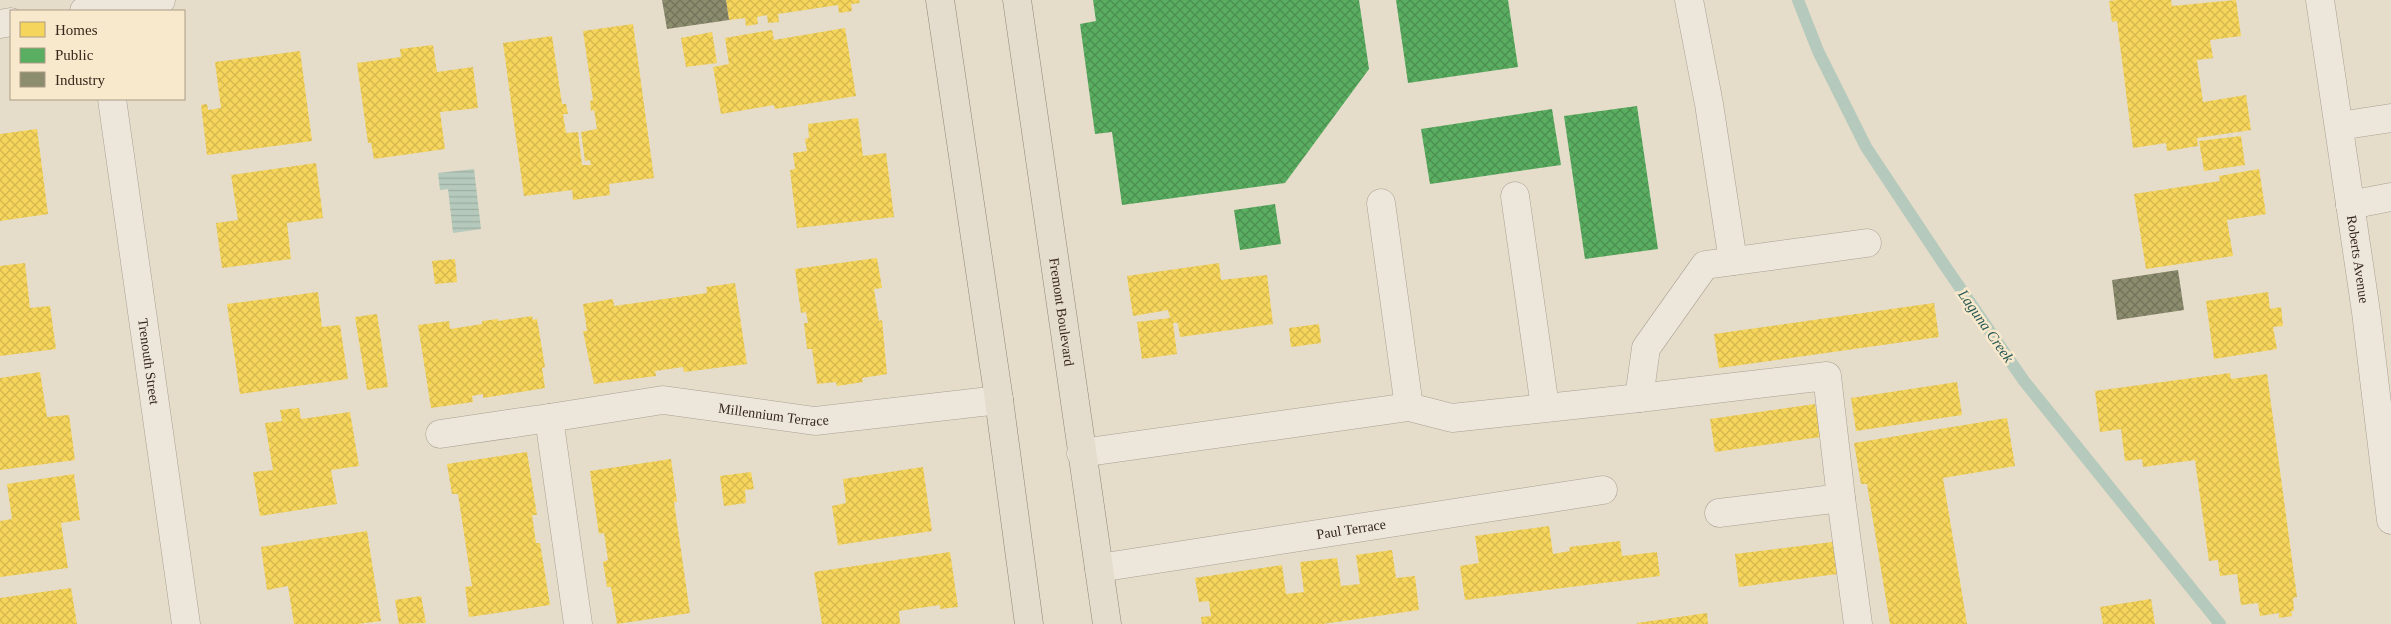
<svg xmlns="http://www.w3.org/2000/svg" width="2391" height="624" font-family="Georgia,serif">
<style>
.water{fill:url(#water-rules)}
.homes{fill:url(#homes-cross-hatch)}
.public{fill:url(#public-cross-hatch)}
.industry{fill:url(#industry-cross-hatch)}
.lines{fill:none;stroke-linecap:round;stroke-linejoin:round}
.stream{stroke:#b5cabc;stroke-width:12}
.minor-casing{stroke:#aaa093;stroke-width:29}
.major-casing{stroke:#8f867a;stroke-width:29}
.minor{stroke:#ece6db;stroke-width:28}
.major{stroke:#e4dccc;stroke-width:28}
.labels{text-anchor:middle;stroke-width:5;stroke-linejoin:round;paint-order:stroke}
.street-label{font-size:14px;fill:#38271b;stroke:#f8e9cd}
.water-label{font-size:15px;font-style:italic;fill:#295954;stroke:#f8e9cd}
</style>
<defs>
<pattern id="water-rules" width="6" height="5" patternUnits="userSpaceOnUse" patternTransform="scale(1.25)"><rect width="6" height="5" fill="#b5cabc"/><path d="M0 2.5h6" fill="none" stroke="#9caea1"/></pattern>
<pattern id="homes-cross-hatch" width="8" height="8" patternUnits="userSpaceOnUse" patternTransform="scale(1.25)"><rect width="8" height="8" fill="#f6d55c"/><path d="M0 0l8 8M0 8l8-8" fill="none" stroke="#d4b74f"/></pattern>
<pattern id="public-cross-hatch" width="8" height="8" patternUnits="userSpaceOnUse" patternTransform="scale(1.25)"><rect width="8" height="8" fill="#5aae61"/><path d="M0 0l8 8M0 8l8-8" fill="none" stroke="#4b8e4f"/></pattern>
<pattern id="industry-cross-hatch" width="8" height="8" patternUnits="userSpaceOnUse" patternTransform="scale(1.25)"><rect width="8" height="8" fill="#8c8c6e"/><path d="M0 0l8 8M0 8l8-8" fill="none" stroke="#73725a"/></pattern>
</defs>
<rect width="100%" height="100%" fill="#e5dcc9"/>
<path class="water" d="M474 169 481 229 453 233 448 189 440 190 438 173Z"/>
<path class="homes" d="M726 0H859L860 3 851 4 852 11 839 13 838 5 778 14 779 22 768 23 767 15 757 17 758 24 746 26 745 18 729 20Z
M2117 0H2171L2172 6 2236 0 2241 36 2210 40 2213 58 2197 60 2203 102 2246 95 2251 130 2197 138 2198 146 2167 151 2166 143 2133 148 2117 21 2112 22 2109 1Z
M633 24 654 178 609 184 610 195 573 200 572 190 524 196 503 43 552 36 562 104H566L568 114H563L566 133 578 132 582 165H591L590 160 585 161 581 132 597 129 594 110 591 111 590 101 593 100 583 31Z
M845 28 856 96 775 109 774 105 721 114 713 67 729 64 725 38 772 30 774 40Z
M712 32 717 63 686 67 681 38Z
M433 45 437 72 473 67 478 108 440 112 445 149 374 159 371 143H368L357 63 401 57 400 49Z
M300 51 312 141 207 155 201 105 207 104 208 110 221 108 215 62Z
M858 118 863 156 886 153 894 217 797 228 790 170 795 169 793 153 807 151 805 139 809 138 808 124Z
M37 129 48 214 0 221V134Z
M2241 136 2245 165 2204 171 2199 141Z
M316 163 323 218 287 223 291 259 222 268 216 223 238 220 231 175Z
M2259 169 2266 214 2227 220 2233 256 2146 269 2134 194 2220 181 2219 176Z
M877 258 882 288 874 289 879 321 882 320 887 374 862 378 863 382 837 386 836 382 817 384 812 349H807L804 323H808L806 312 801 313 795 269Z
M455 259 457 282 435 284 432 261Z
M25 263 30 308 50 306 56 349 0 356V266Z
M1219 263 1221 280 1267 275 1273 324 1180 337 1178 323H1173L1177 354 1142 359 1137 322 1170 318 1168 310 1133 316 1127 276Z
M735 283 747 364 684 372 683 367 655 371 656 376 594 384 583 331H587L583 304 613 299 614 306 707 293 706 287Z
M318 292 322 327 340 325 348 379 240 394 227 304Z
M2268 292 2270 309 2281 307 2283 326 2273 327 2277 349 2214 359 2206 301Z
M1934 303 1939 337 1719 368 1714 334Z
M377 314 388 387 367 390 355 317Z
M532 316 533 320 537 319 545 367 542 368 545 388 483 398V394L472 396 473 402 431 408 418 325 449 321 450 329 482 324V321L498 319V321Z
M1319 324 1321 343 1291 347 1289 328Z
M40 372 47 417 69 415 75 460 0 470V378Z
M2230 373 2231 379 2267 374 2297 597 2293 598 2294 611H2291L2292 616 2279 618V613L2260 616 2258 603 2241 605 2237 574 2220 576 2218 560 2209 561 2195 460 2143 467 2142 459 2125 461 2121 429 2100 432 2095 391Z
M1957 382 1962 415 1856 431 1851 398Z
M1815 404 1821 437 1715 452 1710 419Z
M299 408 301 419 350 412 359 466 331 470 337 504 260 516 253 472 273 470 265 423 282 421 280 410Z
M2007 418 2015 466 1943 478 1967 624H1890L1867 484H1861L1854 443Z
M527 452 537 515H532L536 543H540L550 605 469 617 465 587 472 586 458 494H452L447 464Z
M671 459 677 502H674L690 613 617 624 611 587H607L603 562 608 560 604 533 599 534 590 471Z
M923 467 932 531 838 545 832 506 846 503 843 479Z
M751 472 754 489 745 490 746 503 724 506 720 476Z
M74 474 80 520 61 523 68 568 0 577V521L12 519 7 484Z
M1549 526 1553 554 1570 551 1569 547 1620 541 1622 556 1657 552 1660 576 1465 600 1460 566 1479 563 1475 536Z
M367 531 381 621 358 624H294L288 586 267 590 261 547Z
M1840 541 1845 573 1739 587 1735 554Z
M1392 550 1396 578 1415 576 1419 610 1323 624H1202L1201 617 1211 616 1209 601 1199 602 1195 578 1282 565 1286 594 1304 592 1300 562 1337 558 1341 586 1360 584 1356 555Z
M950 552 958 607 940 609V605L899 611 900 624H822L814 572Z
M71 588 77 624H0V598Z
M421 596 426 623 399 624 395 600Z
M2151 599 2155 624H2103L2100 607Z
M1707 613 1708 624H1637V623Z"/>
<path class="public" d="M1093 0H1359L1369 69 1285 183 1122 205 1112 132 1095 134 1080 24 1096 21Z
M1396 0H1508L1518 67 1408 83Z
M1637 106 1658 249 1585 259 1564 116Z
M1552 109 1561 165 1430 184 1421 129Z
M1275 204 1281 244 1240 250 1234 210Z"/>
<path class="industry" d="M662 0H726L729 20 667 29Z
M2178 270 2184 310 2117 320 2112 280Z"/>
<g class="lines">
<path class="stream" d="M1798 0 1818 51 1866 147 1943 263 2024 381 2220 624"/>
<g class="minor-casing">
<g id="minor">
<path d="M1689 0 1709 104 1733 261"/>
<path id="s1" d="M2320 0 2366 312 2391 520"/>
<path d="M84 11 161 0"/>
<path d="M0 24 11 22"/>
<path id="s2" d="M112 99 186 624"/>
<path d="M2339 126 2391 118"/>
<path d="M1515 196 1545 407"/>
<path d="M1381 203 1409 407"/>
<path d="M2350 205 2391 197"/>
<path d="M1639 398 1827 376 1841 498 1719 513"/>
<path d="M440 434 549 418"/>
<path d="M1081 453 1409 407 1452 418 1639 398 1646 348 1705 265 1867 243"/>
<path d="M1841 498 1858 624"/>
<path id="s3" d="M1099 568 1603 490"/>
<path id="s4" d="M578 624 549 418 663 400 815 421 999 400"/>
</g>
</g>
<g class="major-casing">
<g id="major">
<path d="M940 0 999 400 1029 624"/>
<path id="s5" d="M1017 0 1107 624"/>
</g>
</g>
<use href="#minor" class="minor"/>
<use href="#major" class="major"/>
</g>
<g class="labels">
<g class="street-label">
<text dy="5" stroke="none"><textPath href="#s1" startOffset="262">Roberts Avenue</textPath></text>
<text dy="5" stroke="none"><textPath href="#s5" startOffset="315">Fremont Boulevard</textPath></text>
<text dy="5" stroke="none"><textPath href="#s2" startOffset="265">Trenouth Street</textPath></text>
<text dy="5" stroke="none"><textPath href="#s4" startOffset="435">Millennium Terrace</textPath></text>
<text dy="5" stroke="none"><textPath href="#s3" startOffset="255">Paul Terrace</textPath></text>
</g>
<g class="water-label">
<text transform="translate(1986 326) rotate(55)" y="5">Laguna Creek</text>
</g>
</g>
<rect x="10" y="10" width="175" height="90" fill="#f8e9cd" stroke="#ab9b86"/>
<rect x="20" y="22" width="25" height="15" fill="#f6d55c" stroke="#ab9b86"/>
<text x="55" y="35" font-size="15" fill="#38271b">Homes</text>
<rect x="20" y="48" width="25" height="15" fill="#5aae61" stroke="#ab9b86"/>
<text x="55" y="60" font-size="15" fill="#38271b">Public</text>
<rect x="20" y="72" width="25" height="15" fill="#8c8c6e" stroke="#ab9b86"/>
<text x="55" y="85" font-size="15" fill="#38271b">Industry</text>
</svg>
